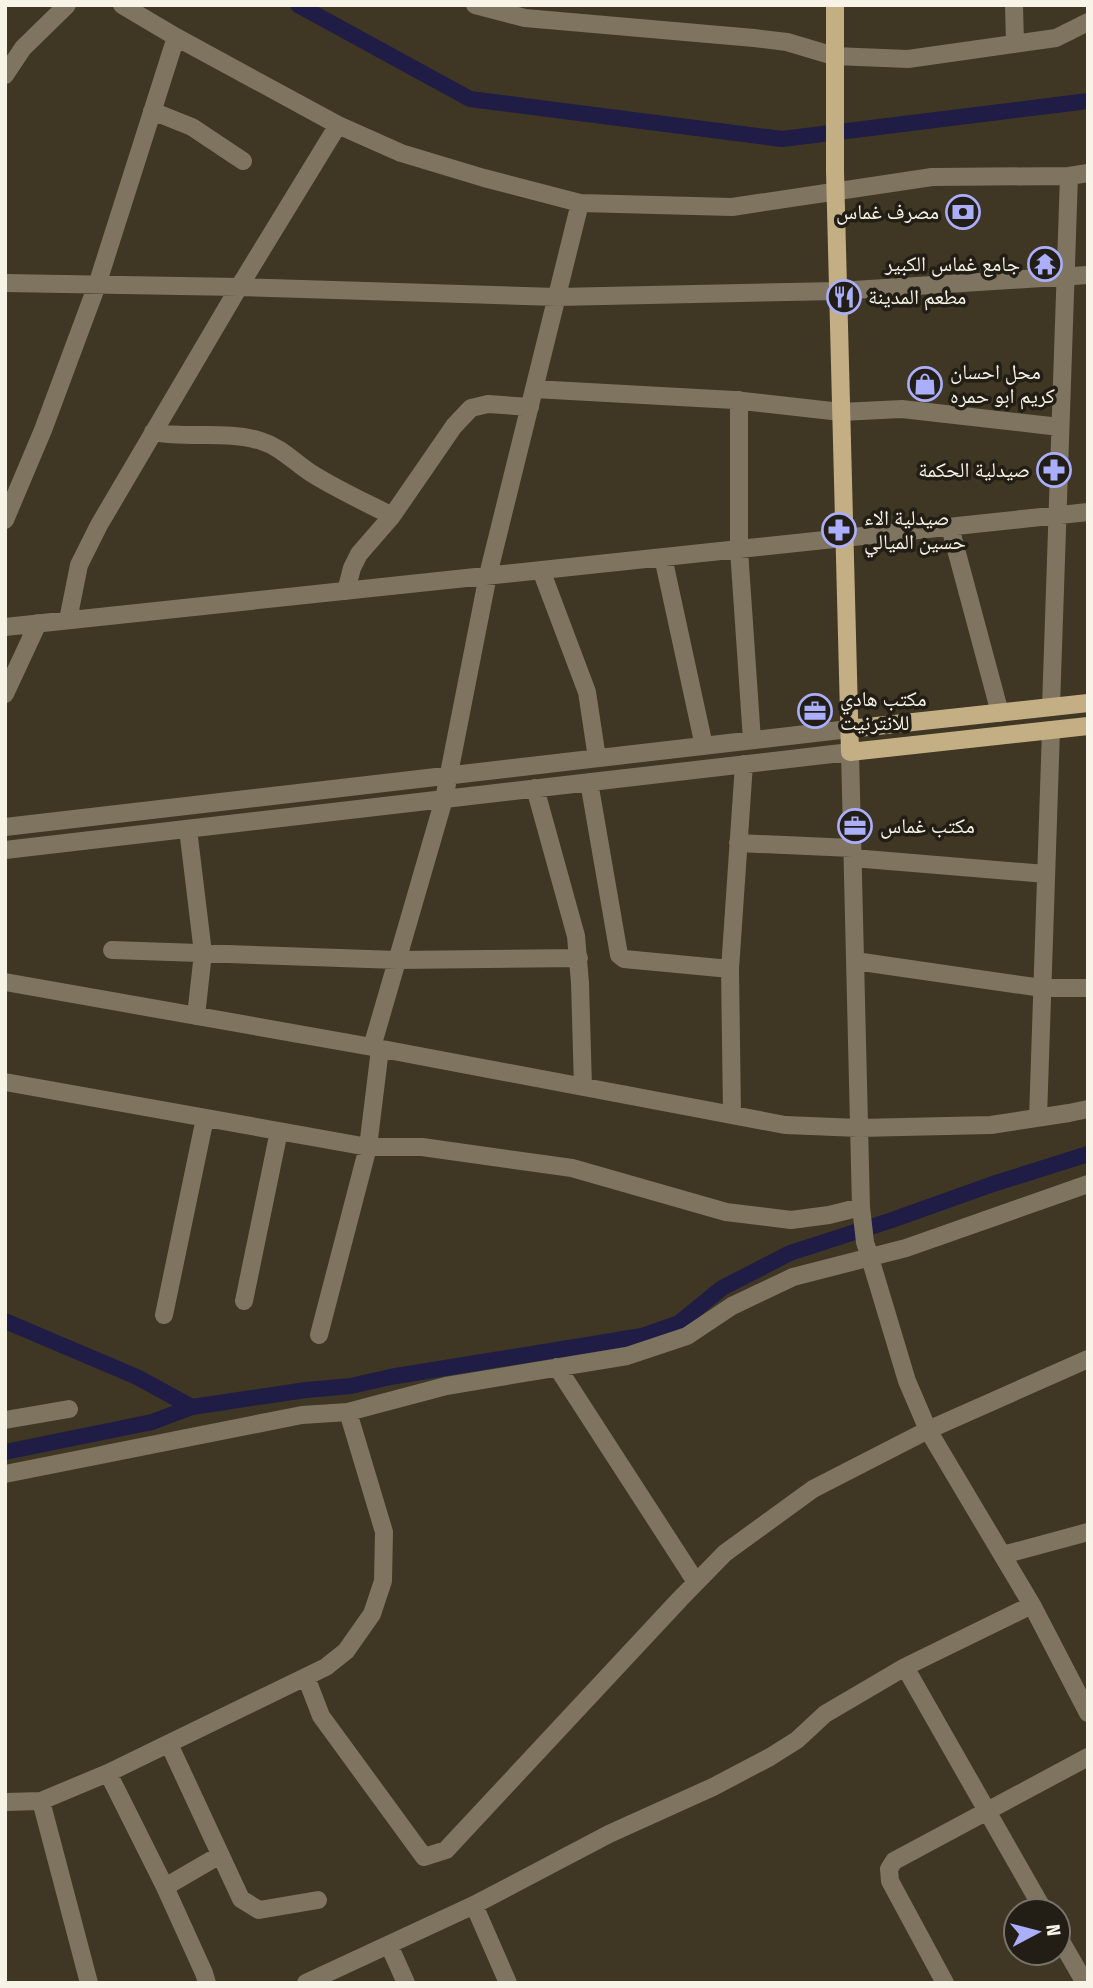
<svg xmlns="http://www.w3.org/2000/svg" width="1093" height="1988" font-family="'Fira Sans Condensed','Noto Naskh Arabic',sans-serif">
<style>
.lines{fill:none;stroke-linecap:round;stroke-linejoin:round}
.canal{stroke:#1f1d46;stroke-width:16}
.minor{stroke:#7e745f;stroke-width:18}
.major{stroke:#c4af85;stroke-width:18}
.labels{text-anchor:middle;stroke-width:7;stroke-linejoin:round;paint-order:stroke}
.poi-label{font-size:21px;fill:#f8f3e7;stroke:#221e15;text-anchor:start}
</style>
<rect width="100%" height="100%" fill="#3f3623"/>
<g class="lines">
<path class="canal" d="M298 5 470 99 782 139 1088 101
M5 1321 137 1377 192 1407
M5 1452 152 1422 192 1407 306 1390 351 1386 390 1377 642 1336 679 1323 722 1288 790 1253 892 1220 993 1184 1088 1154"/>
<path class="minor" d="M122 5 176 37 338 125 401 153 484 178 580 203 732 207 932 177 1069 176 1088 173
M475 5 525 18 754 38 787 42 834 56 908 59 1056 38 1088 22
M1014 5 1015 44
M5 75 23 48 67 5
M152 111 192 127 243 161
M5 283 239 287 557 297 838 291 1088 275
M534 389 734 400 841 412 902 409 1060 427
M739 400V550L752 740
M153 432C188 439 227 430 261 441 281 447 294 462 311 473 336 489 365 502 392 516
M5 520 43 430 97 285 176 37
M950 527 1000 713
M663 557 704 746
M541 570 587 692 597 758
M346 591 352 568 359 554 392 516 454 426 471 408 488 404 530 407
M68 620 79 565 99 525 239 287 338 125
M5 627 1088 512
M5 694 38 623
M1051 707 1069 176
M589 782 619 955 624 959 730 969
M535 788 576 936 580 983 583 1087
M5 827 849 729
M188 829 203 953 196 1016
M738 843 852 848
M5 850 850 752 861 1207 865 1242 870 1258 907 1381 928 1430 1032 1605 1088 1713
M853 858 1046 874
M112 950 397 960 579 958
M855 961 1042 988H1088
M5 982 372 1047 785 1125 859 1128 991 1125 1069 1113 1088 1109
M372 1047 444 799 488 575 580 203
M5 1082 368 1147H422L572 1168 726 1212 791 1220 829 1215 861 1207
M732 1115 730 969 744 764
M1038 1118 1051 730
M244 1301 279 1131
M164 1315 205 1118
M319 1335 368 1147 380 1049
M557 1367 696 1582
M5 1420 69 1409
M5 1474 302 1415 348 1412 446 1386 627 1356 687 1336 732 1306 793 1277 906 1248 1088 1184
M1003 1555 1088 1532
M905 1667 1044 1911
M306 1677 321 1716 424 1857 446 1850 680 1599 725 1553 813 1489 928 1430 1088 1359
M169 1744 241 1899 259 1910 318 1900
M108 1773 165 1887 204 1973 207 1983
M41 1801 89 1983
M5 1802 41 1801 108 1773 326 1667 346 1651 372 1614 383 1581 384 1532 348 1412
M165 1887 220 1855
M474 1905 508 1983
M1058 1936 1085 1983
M389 1945 406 1983
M306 1983 474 1905 609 1834 713 1787 770 1757 797 1740 825 1714 905 1667 1032 1605
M945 1983 890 1881 889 1869 894 1861 1088 1757"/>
<path class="major" d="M835 5V171L850 752 1088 726
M849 729 1088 703"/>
</g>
<defs>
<g id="bank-ring" transform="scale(1.75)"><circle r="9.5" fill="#221e15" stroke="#abaffb" stroke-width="1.5"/><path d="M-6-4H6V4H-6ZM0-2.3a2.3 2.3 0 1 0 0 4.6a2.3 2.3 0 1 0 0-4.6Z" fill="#abaffb"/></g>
<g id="temple-ring" transform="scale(1.75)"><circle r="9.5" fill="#221e15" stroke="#abaffb" stroke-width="1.5"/><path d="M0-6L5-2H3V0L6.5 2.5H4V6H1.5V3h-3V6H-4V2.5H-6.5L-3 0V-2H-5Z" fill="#abaffb"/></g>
<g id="restaurant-ring" transform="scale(1.75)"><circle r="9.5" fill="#221e15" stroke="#abaffb" stroke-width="1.5"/><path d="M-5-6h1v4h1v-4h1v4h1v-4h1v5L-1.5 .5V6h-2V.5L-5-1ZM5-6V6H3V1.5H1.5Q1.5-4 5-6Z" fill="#abaffb"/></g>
<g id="shop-ring" transform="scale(1.75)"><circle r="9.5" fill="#221e15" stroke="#abaffb" stroke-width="1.5"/><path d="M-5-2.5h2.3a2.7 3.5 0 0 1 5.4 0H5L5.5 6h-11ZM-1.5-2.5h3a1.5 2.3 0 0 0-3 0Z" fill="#abaffb"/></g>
<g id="pharmacy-ring" transform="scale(1.75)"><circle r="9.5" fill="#221e15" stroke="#abaffb" stroke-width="1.5"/><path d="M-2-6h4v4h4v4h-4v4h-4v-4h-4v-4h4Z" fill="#abaffb"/></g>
<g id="office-ring" transform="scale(1.75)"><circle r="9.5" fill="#221e15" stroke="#abaffb" stroke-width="1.5"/><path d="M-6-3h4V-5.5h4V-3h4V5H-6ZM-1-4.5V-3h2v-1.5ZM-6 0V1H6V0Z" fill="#abaffb"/></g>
</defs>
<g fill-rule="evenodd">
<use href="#bank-ring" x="963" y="212"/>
<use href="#temple-ring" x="1045" y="264"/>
<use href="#restaurant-ring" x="844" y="297"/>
<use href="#shop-ring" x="925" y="384"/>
<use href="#pharmacy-ring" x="1054" y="470"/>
<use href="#pharmacy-ring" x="839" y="530"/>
<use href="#office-ring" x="815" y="711"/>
<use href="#office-ring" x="855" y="826"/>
</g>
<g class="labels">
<g class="poi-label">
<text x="939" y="219" text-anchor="end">مصرف غماس</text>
<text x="1020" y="271" text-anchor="end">جامع غماس الكبير</text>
<text x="868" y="304">مطعم المدينة</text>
<text x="950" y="379">محل احسان<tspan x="950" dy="24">كريم ابو حمره</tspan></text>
<text x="1030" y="477" text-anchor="end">صيدلية الحكمة</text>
<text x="864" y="525">صيدلية الاء<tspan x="864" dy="24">حسين الميالي</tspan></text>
<text x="840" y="706">مكتب هادي<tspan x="840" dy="24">للانترنيت</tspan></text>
<text x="880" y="833">مكتب غماس</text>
</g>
</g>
<rect width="1093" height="1988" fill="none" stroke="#f8f3e7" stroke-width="14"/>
<g transform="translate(1037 1932) rotate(83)"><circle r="33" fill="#221e15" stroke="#787369" stroke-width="2"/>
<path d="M0-5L12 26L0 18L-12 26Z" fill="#abaffb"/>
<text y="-10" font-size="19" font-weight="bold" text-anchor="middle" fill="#f8f3e7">N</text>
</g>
</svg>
